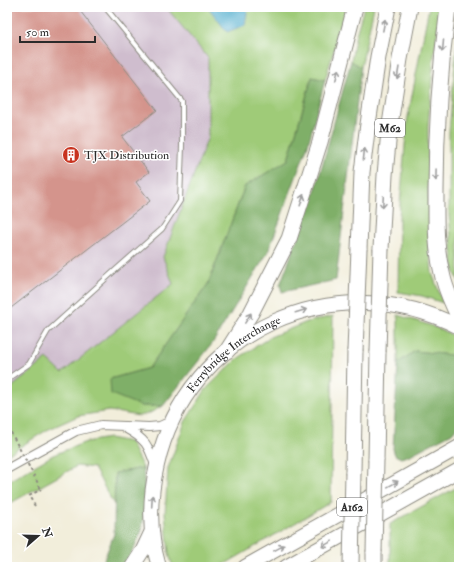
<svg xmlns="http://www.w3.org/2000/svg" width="466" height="574" font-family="'IM FELL Double Pica',serif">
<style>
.industrial{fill:#cfbdce}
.green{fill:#9fcb78;stroke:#657b52}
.forest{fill:#7faf68;stroke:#556d4a}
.water{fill:#4baaca;stroke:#3b6a7a}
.building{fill:#d4948c}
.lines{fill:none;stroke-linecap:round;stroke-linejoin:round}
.service-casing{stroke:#8e8c83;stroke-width:6}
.minor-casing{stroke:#8e8c83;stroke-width:10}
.trunk-casing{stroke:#8e8c83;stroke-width:16}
.motorway-casing{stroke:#8e8c83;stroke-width:17}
.path{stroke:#8e8c83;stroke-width:2;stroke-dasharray:3 3;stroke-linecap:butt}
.service{stroke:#fff;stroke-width:4}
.minor{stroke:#fff;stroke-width:8}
.trunk{stroke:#fff;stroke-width:14}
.motorway{stroke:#fff;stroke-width:15}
.motorway-bridge-casing{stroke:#8e8c83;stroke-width:17;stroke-linecap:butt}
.path-bridge{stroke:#8e8c83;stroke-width:2;stroke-dasharray:3 3;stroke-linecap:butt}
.motorway-bridge{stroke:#fff;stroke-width:15}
.oneway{stroke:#a0a0a0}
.labels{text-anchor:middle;stroke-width:3;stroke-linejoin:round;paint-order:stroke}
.shield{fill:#fff;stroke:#6b6b6b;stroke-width:1}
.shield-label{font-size:11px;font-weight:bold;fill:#2b2b2b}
.poi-label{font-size:12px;fill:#2b2b2b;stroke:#fff;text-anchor:start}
.street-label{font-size:12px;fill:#2b2b2b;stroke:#fff}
</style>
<rect width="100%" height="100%" fill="#fff"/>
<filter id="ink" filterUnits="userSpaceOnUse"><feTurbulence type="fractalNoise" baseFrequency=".025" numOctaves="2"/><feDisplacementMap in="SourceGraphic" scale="8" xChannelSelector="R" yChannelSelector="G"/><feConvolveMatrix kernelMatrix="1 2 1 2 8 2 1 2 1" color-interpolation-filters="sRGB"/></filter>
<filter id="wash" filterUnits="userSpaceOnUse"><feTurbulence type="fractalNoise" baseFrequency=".012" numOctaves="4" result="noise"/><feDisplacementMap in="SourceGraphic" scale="16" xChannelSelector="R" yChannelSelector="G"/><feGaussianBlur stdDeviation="0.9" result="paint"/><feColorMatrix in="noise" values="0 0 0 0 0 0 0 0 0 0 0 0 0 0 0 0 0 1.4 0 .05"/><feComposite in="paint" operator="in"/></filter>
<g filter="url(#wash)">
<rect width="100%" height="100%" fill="#f2eedb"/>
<path class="industrial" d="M7 7H188L269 106 195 283 7 437Z"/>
<path class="green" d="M166 7H347L325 80 312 77 288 160 245 186 208 284 149 368 110 379 141 406H163L148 414 139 416 109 411 78 416 47 430 7 455V391L47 359 62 373 173 284 163 257 208 137V58Z
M364 7H374L361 67 351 61 355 38Z
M429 7H441L434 56 428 126V174L429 235 432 273 443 303 422 296 398 292 399 216 407 122 422 43Z
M459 17V282L454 271 449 215V132Z
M398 315C419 322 440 327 459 339V360L450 355 415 351 398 363Z
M333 316 331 502 220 567H173L169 554 165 513 168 468 185 422 206 389 237 359 270 337 307 322Z
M109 438 130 442 143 468 115 473 114 505 94 468 77 466 7 505V482L53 455 86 442Z
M459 486V567H390V524Z"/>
<path class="forest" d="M351 61 361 67 336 280 282 292 280 285 316 188Z
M312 77 325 80 308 145 268 252 212 344 163 406H141L111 394 110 379 149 368 208 284 245 186 288 160Z
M415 351 451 355 459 360V425L452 433 410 455 401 458 395 455 393 449 398 363Z
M143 468 146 504 141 533 132 552 124 567H99L102 565 114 534 115 473Z"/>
<path class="water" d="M208 7H248L245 25 227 32Z"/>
<g id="blocks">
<path class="building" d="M7 7H77L157 110 122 137 149 172 136 182 150 201 7 311Z"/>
</g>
</g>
<g filter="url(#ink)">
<use href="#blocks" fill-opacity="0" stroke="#8e8c83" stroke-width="1"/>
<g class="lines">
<g class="service-casing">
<path id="service" d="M7 379 29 364 48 331 111 274 162 229 180 201 182 146V101L105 7"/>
</g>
<g class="minor-casing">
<path id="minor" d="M125 428C147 440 148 445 156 468
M7 469 76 431 101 425 149 427 160 426 173 420"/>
</g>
<g class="trunk-casing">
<g id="trunk">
<path d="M132 567 143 550 152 531"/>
<path id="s1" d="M159 567C149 534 149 499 157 465 187 330 337 264 459 327"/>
<path d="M245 567 459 447"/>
<path d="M286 567 459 470"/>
</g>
</g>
<g class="motorway-casing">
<path id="motorway" d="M448 7C440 68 436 130 436 191 436 218 435 246 442 273 445 289 452 303 459 318
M359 249 362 172 367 131 378 57 388 7
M381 249 385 175 389 131 400 59 410 7
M227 351 251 313 289 239 320 142 355 7
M376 460 378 352
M353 473 355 351
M374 567V552"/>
</g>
<path class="path" d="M7 426 8 427
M35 506 29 496 41 489"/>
<use href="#service" class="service"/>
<use href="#minor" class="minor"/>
<use href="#trunk" class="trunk"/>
<use href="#motorway" class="motorway"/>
<g class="motorway-bridge-casing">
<path id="motorway-bridge" d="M355 351 359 249
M378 352 381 249
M374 552 376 460
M351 565 353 473"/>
</g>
<path class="path-bridge" d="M8 427 41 489"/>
<use href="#motorway-bridge" class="motorway-bridge"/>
</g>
<defs><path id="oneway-shaft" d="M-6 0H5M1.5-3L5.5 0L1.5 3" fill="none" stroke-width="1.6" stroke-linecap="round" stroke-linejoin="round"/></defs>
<g class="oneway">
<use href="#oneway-shaft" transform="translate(384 25) rotate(-79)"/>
<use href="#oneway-shaft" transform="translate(443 46) rotate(95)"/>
<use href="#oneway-shaft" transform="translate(398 73) rotate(99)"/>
<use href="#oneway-shaft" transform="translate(337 75) rotate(-76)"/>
<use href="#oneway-shaft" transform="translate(364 154) rotate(-84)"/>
<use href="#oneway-shaft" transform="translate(436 175) rotate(91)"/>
<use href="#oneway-shaft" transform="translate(302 200) rotate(-72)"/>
<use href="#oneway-shaft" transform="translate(383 202) rotate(93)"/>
<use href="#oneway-shaft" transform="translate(301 311) rotate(-17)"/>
<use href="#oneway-shaft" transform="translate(248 318) rotate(-58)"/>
<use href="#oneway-shaft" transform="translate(393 484) rotate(-29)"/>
<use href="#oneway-shaft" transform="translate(152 501) rotate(-87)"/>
<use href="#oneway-shaft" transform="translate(327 544) rotate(151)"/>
<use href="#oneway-shaft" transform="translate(279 548) rotate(-29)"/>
</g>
</g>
<defs>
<g id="building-disc" transform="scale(0.9)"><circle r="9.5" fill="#c8321e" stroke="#fff"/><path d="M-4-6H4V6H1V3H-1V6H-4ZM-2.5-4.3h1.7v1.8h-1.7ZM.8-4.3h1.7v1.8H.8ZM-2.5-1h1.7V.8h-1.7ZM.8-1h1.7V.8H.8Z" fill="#fff"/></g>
</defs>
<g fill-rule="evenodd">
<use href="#building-disc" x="71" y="155"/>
</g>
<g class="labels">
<g class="shield">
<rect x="375" y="119" width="30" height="18" rx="3"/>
<rect x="337" y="498" width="30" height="18" rx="3"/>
</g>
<g class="shield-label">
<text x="390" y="132">M62</text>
<text x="352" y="511">A162</text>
</g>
<g class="poi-label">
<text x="84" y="159">TJX Distribution</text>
</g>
<g class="street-label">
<text dy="4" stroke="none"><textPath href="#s1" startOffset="243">Ferrybridge Interchange</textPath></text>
</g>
</g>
<rect width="466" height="574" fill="none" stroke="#fff" stroke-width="24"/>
<g transform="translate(38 536) rotate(70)" stroke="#ffffff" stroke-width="3" paint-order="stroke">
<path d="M0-3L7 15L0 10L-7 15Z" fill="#2b2b2b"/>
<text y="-6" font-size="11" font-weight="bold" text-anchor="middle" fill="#2b2b2b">N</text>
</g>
<path d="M20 36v6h75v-6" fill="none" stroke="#2b2b2b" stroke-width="2"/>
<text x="26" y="36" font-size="12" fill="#2b2b2b" stroke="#ffffff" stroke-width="3" paint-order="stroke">50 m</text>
</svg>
